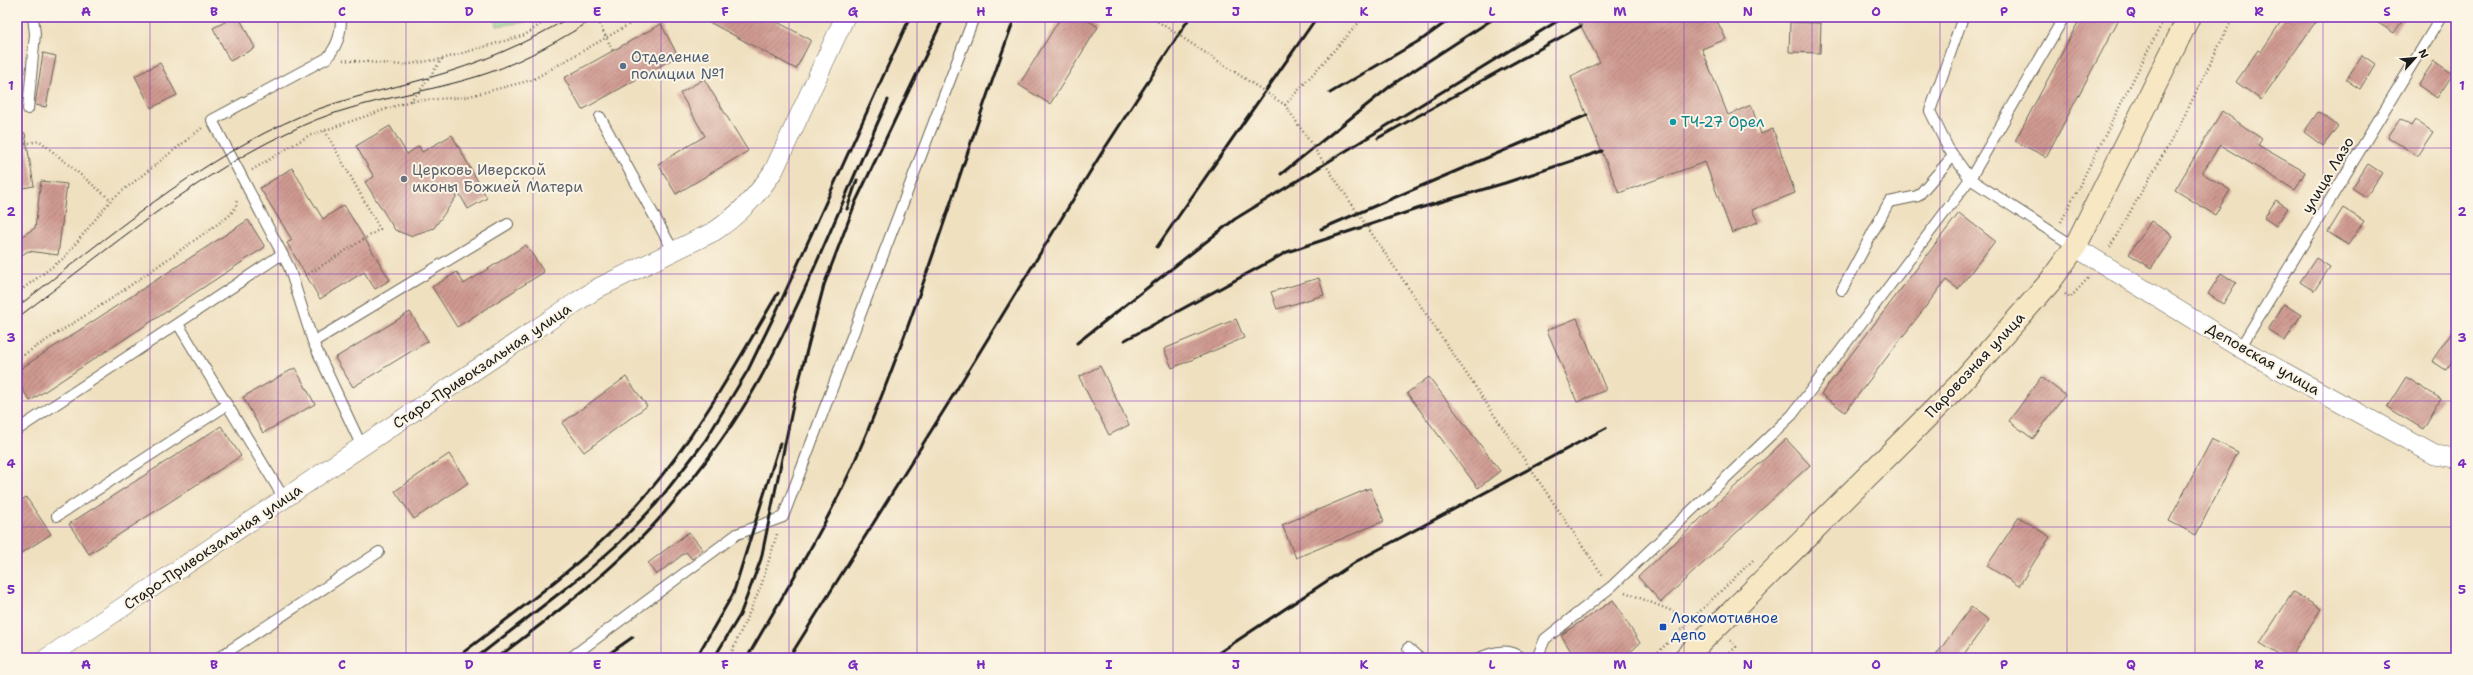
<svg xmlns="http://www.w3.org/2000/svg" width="2473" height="675" font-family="'Shantell Sans',sans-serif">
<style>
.grass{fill:#90d188;stroke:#567652}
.building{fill:url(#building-hatch)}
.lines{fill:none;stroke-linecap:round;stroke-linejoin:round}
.service-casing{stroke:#666155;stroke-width:12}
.minor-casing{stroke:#666155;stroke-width:20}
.secondary-casing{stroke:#666155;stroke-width:24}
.path{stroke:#666155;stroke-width:2.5;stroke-dasharray:1 3;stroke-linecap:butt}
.service{stroke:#fff;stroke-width:10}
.minor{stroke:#fff;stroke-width:19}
.secondary{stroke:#f7e8c3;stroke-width:22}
.tram{stroke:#1c1c1c;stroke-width:1}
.rail{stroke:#1c1c1c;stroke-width:3}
.path-bridge{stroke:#666155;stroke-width:2.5;stroke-dasharray:1 3;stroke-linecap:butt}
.grid{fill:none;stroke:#7b2cbf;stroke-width:1;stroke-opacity:0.55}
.service-dot{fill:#5c6f8a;stroke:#fcf5e5;stroke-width:1.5}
.culture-dot{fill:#0f9aa8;stroke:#fcf5e5;stroke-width:1.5}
.worship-dot{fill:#6b7280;stroke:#fcf5e5;stroke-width:1.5}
.transit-dot{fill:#1a4fb4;stroke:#fcf5e5;stroke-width:1.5}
.labels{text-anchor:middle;stroke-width:4;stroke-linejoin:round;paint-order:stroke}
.service-label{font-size:15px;fill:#4e5e75;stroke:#fcf5e5;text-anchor:start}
.culture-label{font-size:15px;fill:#0d838f;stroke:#fcf5e5;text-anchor:start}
.worship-label{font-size:15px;fill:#5b616d;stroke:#fcf5e5;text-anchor:start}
.street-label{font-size:15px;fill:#1c1c1c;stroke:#fcf5e5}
.transit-label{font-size:15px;fill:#164399;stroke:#fcf5e5;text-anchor:start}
.neatline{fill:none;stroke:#7b2cbf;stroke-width:1.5}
.grid-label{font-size:13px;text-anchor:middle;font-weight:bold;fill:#7b2cbf}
</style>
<defs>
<pattern id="building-hatch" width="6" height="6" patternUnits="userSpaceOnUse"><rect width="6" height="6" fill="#cf9a91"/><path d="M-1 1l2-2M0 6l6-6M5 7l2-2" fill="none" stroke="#a77d76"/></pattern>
</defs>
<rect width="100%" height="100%" fill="#fcf5e5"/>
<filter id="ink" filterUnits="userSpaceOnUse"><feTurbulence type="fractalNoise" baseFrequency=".025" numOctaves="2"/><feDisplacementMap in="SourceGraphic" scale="8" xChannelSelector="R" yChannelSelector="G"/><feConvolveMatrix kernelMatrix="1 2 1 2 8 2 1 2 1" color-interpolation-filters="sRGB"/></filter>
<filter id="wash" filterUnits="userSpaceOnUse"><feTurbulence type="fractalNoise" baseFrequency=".012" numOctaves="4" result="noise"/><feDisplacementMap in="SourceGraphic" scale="16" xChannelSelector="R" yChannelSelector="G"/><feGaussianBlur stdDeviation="0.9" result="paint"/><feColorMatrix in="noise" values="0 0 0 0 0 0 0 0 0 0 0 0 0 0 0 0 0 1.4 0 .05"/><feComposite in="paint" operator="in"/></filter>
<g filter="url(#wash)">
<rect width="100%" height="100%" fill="#efe0c0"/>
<path class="grass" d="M496 17H543L539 20 497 26Z"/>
<g id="blocks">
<path class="building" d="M235 17H239L255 48 230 61 213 28Z
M700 17H768L811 40 796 69Z
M1061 17H1083L1098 27 1050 104 1019 85Z
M1576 17H1715L1726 39 1702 49 1728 115 1751 105 1761 134 1773 129 1795 193 1752 210 1758 222 1732 233 1705 162 1619 193 1571 77 1600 62Z
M2081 17H2120L2046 157 2015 141Z
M2284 17H2319L2261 100 2236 82 2258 50 2261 52Z
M2369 17H2405L2394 33Z
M1790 22 1821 23 1820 53 1789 52Z
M661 24 678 56 582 110 564 78Z
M43 53 56 56 46 107 35 105Z
M2362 55 2375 64 2360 89 2346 80Z
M2434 61 2453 74 2437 98 2418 85Z
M160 63 177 95 151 108 135 76Z
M704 79 748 151 676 194 658 164 705 136 680 93Z
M2222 111 2262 139 2258 145 2305 172 2295 190 2220 145 2202 173 2230 190 2215 215 2175 190Z
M2318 112 2338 126 2323 146 2304 132Z
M2400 119 2411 126 2415 120 2433 132 2417 156 2388 137Z
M390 126 407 154 419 146 422 152 452 135 487 198 468 209 459 193 434 228 410 236 395 230 365 182 374 177 356 146Z
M17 133H25L34 186 17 189Z
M2368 164 2382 173 2366 197 2352 188Z
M292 168 323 219 344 205 390 280 375 289 364 272 320 299 287 243 292 240 260 188Z
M41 181 67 184 58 255 28 251 17 258V239L35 228Z
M2276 200 2288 208 2276 226 2264 218Z
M2343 208 2364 221 2348 245 2328 232Z
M1959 213 1995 241 1958 289 1946 280 1845 412 1821 394Z
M248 220 265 247 30 401 17 381V371Z
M2151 221 2173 236 2151 268 2129 254Z
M526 245 544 272 457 327 432 287 457 272 464 284Z
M2316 258 2330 267 2314 291 2300 282Z
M2221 273 2236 283 2223 304 2208 294Z
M1319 278 1324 295 1277 309 1271 292Z
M2284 304 2301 315 2285 341 2268 330Z
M410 312 428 341 353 387 335 358Z
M1577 318 1606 390 1577 402 1547 330Z
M1236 319 1244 338 1172 368 1164 349Z
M2456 325V355L2446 370 2432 361Z
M1100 366 1129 425 1109 435 1079 377Z
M295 368 315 404 263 433 243 397Z
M626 377 647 406 584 452 562 423Z
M1429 377 1500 471 1478 488 1407 393Z
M2041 377 2065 395 2033 439 2009 421Z
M2406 377 2441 399 2423 429 2387 407Z
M221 426 241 456 89 554 69 524Z
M1786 439 1810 465 1661 602 1638 577Z
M2212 439 2238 452 2196 535 2169 521Z
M449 454 468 483 414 519 395 491Z
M1370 488 1384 521 1296 558 1282 525Z
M26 497 51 534 17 556V503Z
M2019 517 2050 537 2019 586 1987 566Z
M689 532 703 550 692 559 686 552 656 575 648 563Z
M2293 592 2321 609 2290 658H2284L2260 643Z
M1613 600 1640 643 1624 658H1575L1561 635Z
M1971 607 1989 620 1961 658H1934Z"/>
</g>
</g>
<g filter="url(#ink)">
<use href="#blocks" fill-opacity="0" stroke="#666155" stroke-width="1"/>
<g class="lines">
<g class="service-casing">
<path id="service" d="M341 17C341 34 338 45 327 58L212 120 289 267 313 342 362 447
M1963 17 1930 111 1948 148 1970 179 2064 17
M28 109 35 34 33 17
M600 117 674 252
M1842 290 1889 202 1918 196 1953 156
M178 324 285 500
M313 342 508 224
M2240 348 2441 17
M17 430 282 254
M57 516 227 405
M1408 648 1419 658
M218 658 379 552
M570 658 737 534 783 517 974 17
M1479 658C1493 652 1509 647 1522 658
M1537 658 1545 639 1611 587 1792 415 1970 179 2075 247"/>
</g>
<g class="minor-casing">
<path id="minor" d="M2075 247 2240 348 2435 455 2456 458
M47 658 578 301 600 287 715 231C740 214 758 195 774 170L845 17"/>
</g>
<g class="secondary-casing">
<path id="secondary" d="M1685 658 1959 385 2049 283 2075 247 2189 17"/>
</g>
<path class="path" d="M596 17 613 51
M343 60 403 65 442 59 525 35 551 17
M410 101 419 92 442 59
M1285 105 1364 17
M17 145 40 141 111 200
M252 170 308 136 410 101 466 97 532 80 642 17
M2061 222 2165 17
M2110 247 2180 125 2233 17
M305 276 380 229 324 129
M17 293 64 258 111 200 202 128
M2065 294 2070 298 2090 276
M17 359 111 299 229 216 236 207 237 199
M17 401 23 410
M1588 554 1604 577
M1625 592 1692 619 1753 560
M729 658 761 586 777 534
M1652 658 1692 619
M1724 658 1736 647 1730 640"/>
<use href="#service" class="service"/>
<use href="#minor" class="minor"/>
<use href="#secondary" class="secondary"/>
<path class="tram" d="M17 307C108 237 197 160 303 115 344 98 386 90 428 78 479 64 525 44 570 17
M17 318C109 249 199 171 306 124 363 99 429 93 488 73 526 60 563 38 597 17"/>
<path class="rail" d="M1330 93 1424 38 1453 17
M1378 138 1581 26
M1281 174 1393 84 1496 17
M847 209 857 180
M1321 229 1587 115
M1157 247 1317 17
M1125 340 1287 252 1420 208 1505 183 1602 151
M1077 343 1235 219 1564 17
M456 658C522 607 591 559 646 495 698 434 737 362 778 293
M476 658 584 574 620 542 656 504 705 441 748 370 777 310 910 17
M497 658C556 613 617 568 665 512 700 471 734 426 760 379 809 289 845 193 888 100
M603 658 633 637
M696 658 733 594 780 443
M714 658 740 615 761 559 795 396 824 285 856 201 944 17
M747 658C784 592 826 528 856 458 918 315 961 163 1015 17
M789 658 946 407 1101 154 1190 17
M1211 658 1357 561 1606 428"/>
<path class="path-bridge" d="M1151 17 1285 105 1588 554"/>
</g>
</g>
<path class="grid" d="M150 17V658M278 17V658M406 17V658M533 17V658M661 17V658M789 17V658M917 17V658M1045 17V658M1173 17V658M1300 17V658M1428 17V658M1556 17V658M1684 17V658M1812 17V658M1940 17V658M2067 17V658M2195 17V658M2323 17V658M17 148H2456M17 274H2456M17 401H2456M17 527H2456"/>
<circle class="service-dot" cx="623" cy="66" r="4"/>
<circle class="culture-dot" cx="1673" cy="122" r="4"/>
<circle class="worship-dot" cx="404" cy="179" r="4"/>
<rect class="transit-dot" x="1659" y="623" width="8" height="8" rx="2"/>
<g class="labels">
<g class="service-label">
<text x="631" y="62">Отделение<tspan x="631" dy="17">полиции №1</tspan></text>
</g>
<g class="culture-label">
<text x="1681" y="127">ТЧ-27 Орел</text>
</g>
<g class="worship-label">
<text x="412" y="175">Церковь Иверской<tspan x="412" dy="17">иконы Божией Матери</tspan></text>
</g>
<g class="street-label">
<text transform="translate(2328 175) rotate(-59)" y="5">улица Лазо</text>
<text transform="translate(2263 359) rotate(30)" y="5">Деповская улица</text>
<text transform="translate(1975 365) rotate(-47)" y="5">Паровозная улица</text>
<text transform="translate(482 366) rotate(-34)" y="5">Старо-Привокзальная улица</text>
<text transform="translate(213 547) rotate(-34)" y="5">Старо-Привокзальная улица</text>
</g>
<g class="transit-label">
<text x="1671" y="623">Локомотивное<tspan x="1671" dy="17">депо</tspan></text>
</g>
</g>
<rect width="2473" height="675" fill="none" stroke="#fcf5e5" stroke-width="44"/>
<g transform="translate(2415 58) rotate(63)" stroke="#fcf5e5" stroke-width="3" paint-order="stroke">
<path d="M0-3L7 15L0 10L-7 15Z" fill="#1c1c1c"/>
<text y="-6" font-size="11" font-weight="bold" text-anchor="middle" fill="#1c1c1c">N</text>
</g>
<rect x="22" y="22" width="2429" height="631" class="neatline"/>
<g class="grid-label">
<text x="86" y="16">A</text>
<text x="214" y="16">B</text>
<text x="342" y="16">C</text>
<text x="469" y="16">D</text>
<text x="597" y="16">E</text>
<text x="725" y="16">F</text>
<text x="853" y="16">G</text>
<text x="981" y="16">H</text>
<text x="1109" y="16">I</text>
<text x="1236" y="16">J</text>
<text x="1364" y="16">K</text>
<text x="1492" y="16">L</text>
<text x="1620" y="16">M</text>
<text x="1748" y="16">N</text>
<text x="1876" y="16">O</text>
<text x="2004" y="16">P</text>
<text x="2131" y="16">Q</text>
<text x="2259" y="16">R</text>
<text x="2387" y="16">S</text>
<text x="11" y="90">1</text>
<text x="2462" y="90">1</text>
<text x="11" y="216">2</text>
<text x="2462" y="216">2</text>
<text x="11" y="342">3</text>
<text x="2462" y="342">3</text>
<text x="11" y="468">4</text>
<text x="2462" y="468">4</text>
<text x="11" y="594">5</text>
<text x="2462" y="594">5</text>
<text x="86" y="669">A</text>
<text x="214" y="669">B</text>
<text x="342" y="669">C</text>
<text x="469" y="669">D</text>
<text x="597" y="669">E</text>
<text x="725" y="669">F</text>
<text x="853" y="669">G</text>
<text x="981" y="669">H</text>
<text x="1109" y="669">I</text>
<text x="1236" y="669">J</text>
<text x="1364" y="669">K</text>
<text x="1492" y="669">L</text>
<text x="1620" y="669">M</text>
<text x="1748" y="669">N</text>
<text x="1876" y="669">O</text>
<text x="2004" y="669">P</text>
<text x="2131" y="669">Q</text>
<text x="2259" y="669">R</text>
<text x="2387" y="669">S</text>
</g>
</svg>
